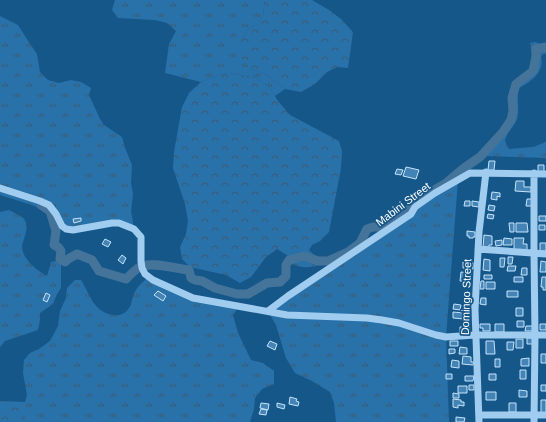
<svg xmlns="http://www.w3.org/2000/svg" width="546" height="422" font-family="Arial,sans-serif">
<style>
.grass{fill:url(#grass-tufts)}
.forest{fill:url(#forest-crowns)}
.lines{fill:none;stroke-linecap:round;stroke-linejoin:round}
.river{stroke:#45749a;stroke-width:9}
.building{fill:#4483b5;stroke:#c5e4fb}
.minor{stroke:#9fccef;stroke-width:7}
.labels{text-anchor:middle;stroke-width:3.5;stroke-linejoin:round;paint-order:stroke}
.street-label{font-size:11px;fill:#fff;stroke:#16578a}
</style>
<defs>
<pattern id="grass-tufts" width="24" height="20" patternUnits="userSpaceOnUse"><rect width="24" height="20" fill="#2971a9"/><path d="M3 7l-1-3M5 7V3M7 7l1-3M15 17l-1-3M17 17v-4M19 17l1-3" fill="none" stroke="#3e5b71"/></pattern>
<pattern id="forest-crowns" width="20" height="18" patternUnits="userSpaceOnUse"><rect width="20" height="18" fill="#2971a9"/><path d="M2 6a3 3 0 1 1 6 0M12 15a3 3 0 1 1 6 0" fill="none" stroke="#3e5b71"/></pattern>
</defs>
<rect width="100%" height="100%" fill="#16578a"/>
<path class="grass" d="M115 0H265L263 15 258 24 247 30 241 40 251 69 265 74 285 89 275 96 269 87 256 78 228 73 219 75 201 82 165 73 169 44 176 31 167 23 155 20 118 18 112 10Z
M0 16 18 25 30 44 37 54 40 72 48 80 59 83 71 80 81 82 91 88 89 95 100 119 104 125 122 137 125 148 132 165 131 183 133 194 131 211 134 229 119 223 73 230 62 226 54 231C54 226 55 222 53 218 47 207 11 199 0 195Z
M535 42 546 46V54H543L541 57C545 72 530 82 519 88 516 98 520 109 517 119 514 127 506 133 505 141L509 149 533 147 546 142V158L486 156 492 143 501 133 509 116V94L512 86 528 72 531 64 532 55 530 43Z
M458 180 446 337 449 422H336L334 403 330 392 312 381 295 373 286 358 276 325 268 311Z
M9 210C13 212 19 215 23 218 30 225 25 234 23 242 18 256 36 270 47 276L51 262 56 261 61 263V288L57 294 53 304 40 313V320L38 330 5 341 0 347V212Z
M148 277 186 295 239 306 233 315 238 333 251 360 263 363 274 371V384L262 389 255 398 254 409 250 422H25V402L27 395 23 373 24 360 30 353 39 349 50 341 58 326 60 311 66 298 67 288 75 280H81C90 294 93 312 113 315 120 316 125 314 129 308 132 305 131 301 133 297 135 288 142 283 148 277Z"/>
<path class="forest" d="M265 0H312L329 10 341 19 353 32 348 68 337 67 327 72 315 84 301 92 285 89 265 74 251 69 242 59 239 51 241 40 247 30 258 24 263 15Z
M228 73 256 78 269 87 278 101 290 115 339 141 342 151 341 168 329 232 320 241 312 245 309 250 322 263C311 269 303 268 291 264L287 255 277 249 266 257 251 277 240 283 226 275 190 267 182 259 180 247 186 234 188 221 185 204 173 168 174 152 182 107 189 93 201 82 219 75Z
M0 401 25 402V422H0Z"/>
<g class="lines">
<path class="river" d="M41 205 50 211 56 231 54 245 58 247 61 251 60 259 65 262 68 259 77 254 92 260 99 271 126 279C130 275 134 271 138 268 148 260 177 269 189 270L191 278 195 280 202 281 215 288 237 294H248L267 283 280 282 286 276V265L289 260 304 256 318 261H328L348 252 360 243 367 229 373 227H382L394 223 406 213 418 199 445 184 464 168 480 157 503 132 511 120 513 111 512 98 516 84 533 71 536 57V49L546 47"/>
</g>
<path class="building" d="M489 161H495L494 170H488Z
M538 165H544V172H538Z
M406 167 419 170 416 179 403 176Z
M397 169 403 170 401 175 395 174Z
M516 181H524V187H531V192L515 191Z
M492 192 500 193V197L497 196V200L491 199Z
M527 199H532V206H526Z
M465 201H470V206H464Z
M472 201 479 202V207L472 206Z
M489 205 495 206 494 211 488 210Z
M488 214 494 215 493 219 487 218Z
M539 216H546V221H539Z
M81 218V221L74 223 73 219Z
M509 223H514V232H510Z
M516 223H527L528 232H516Z
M539 225H545V230H539Z
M467 231 475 232V237H473V238H469V236H467Z
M484 235 492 236V245H489V248H483Z
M504 238 512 239V245H503Z
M514 238H524L523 244H527V251H514Z
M105 239 111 242 108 247 102 244Z
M502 240V245L496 246 495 241Z
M540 243H546V251H540Z
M122 255 126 258 123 264 118 260Z
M508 257H513L512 264H508Z
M500 258H505L504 267H500Z
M484 259 490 260V271L483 270Z
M541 261 546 262V272H540Z
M463 262 473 263V269L463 268Z
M508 266H516L515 271H507Z
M522 268H527V275H521Z
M461 272 471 273 470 280H469L468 282 460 281Z
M484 275H492V279H484Z
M514 277H523V282H514Z
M542 277H546V290H543V287H541Z
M481 281H484V289H480Z
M486 282H495V289H486Z
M158 291 166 296 163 301 154 295Z
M507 291H518V297H507Z
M46 293 50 295 47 302 43 300Z
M481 298H486V305L480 304Z
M454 304 461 305 460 310 453 309Z
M465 304H471V309H464Z
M516 308H523V316H516Z
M453 312 464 313V319L453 318Z
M517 321H524V327H517Z
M480 324H490V331H483V328H480Z
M495 324H504V332H495Z
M540 324H546V330H540Z
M526 326H533V331H525Z
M460 327H469V333L460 334Z
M527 338H533V344H527Z
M516 339H523V348H516Z
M270 341 277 344 275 350 267 346Z
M450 341H458V346H450Z
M486 341H494L495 354H486Z
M507 342H514L513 350H507Z
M460 347 467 348V354H459Z
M449 349H455V353L449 354Z
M541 354H546V363H541Z
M463 356 471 357V362H474L473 365 462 364Z
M529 358V366H521V359Z
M495 359H500V367H495Z
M452 360 459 361V368L451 367Z
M520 370H526V379H520Z
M446 374H452V379H446Z
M489 374H496V380H489Z
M465 376H474L473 381H465Z
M469 385H474V390H469Z
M541 385H546V391H541Z
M458 386H467V393H458Z
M519 390 527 391V397H519Z
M486 392H496V400H486Z
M453 393 459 394V398H453Z
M290 397 297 399 296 401 299 402 298 406 289 404Z
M453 399 461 400V402H464V406L458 405V408L453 407Z
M541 400H546V414H541Z
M261 403 269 404 268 410 260 408Z
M277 403 285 405 284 409 277 407Z
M509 403H516V412H509Z
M261 409 267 410 266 415 259 414Z
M456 417 465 418 464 422H456Z"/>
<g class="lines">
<path class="minor" d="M0 188 40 201 49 205 56 214 62 226 66 229 73 230 112 223H119L134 229 141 237V261L142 268 145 274 153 280 193 298 287 315 367 318 382 320 399 323 436 335 446 337 475 335H546
M478 249 546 254
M268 311 288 296 411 214 415 207 435 193 470 173 546 174
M479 415H546
M479 422 475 310 479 232 486 172
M534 422 535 335 534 253V173"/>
</g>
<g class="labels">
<g class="street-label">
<text transform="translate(403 204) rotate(-37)" y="4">Mabini Street</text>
<text transform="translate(466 297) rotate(-88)" y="4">Domingo Street</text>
</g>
</g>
</svg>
